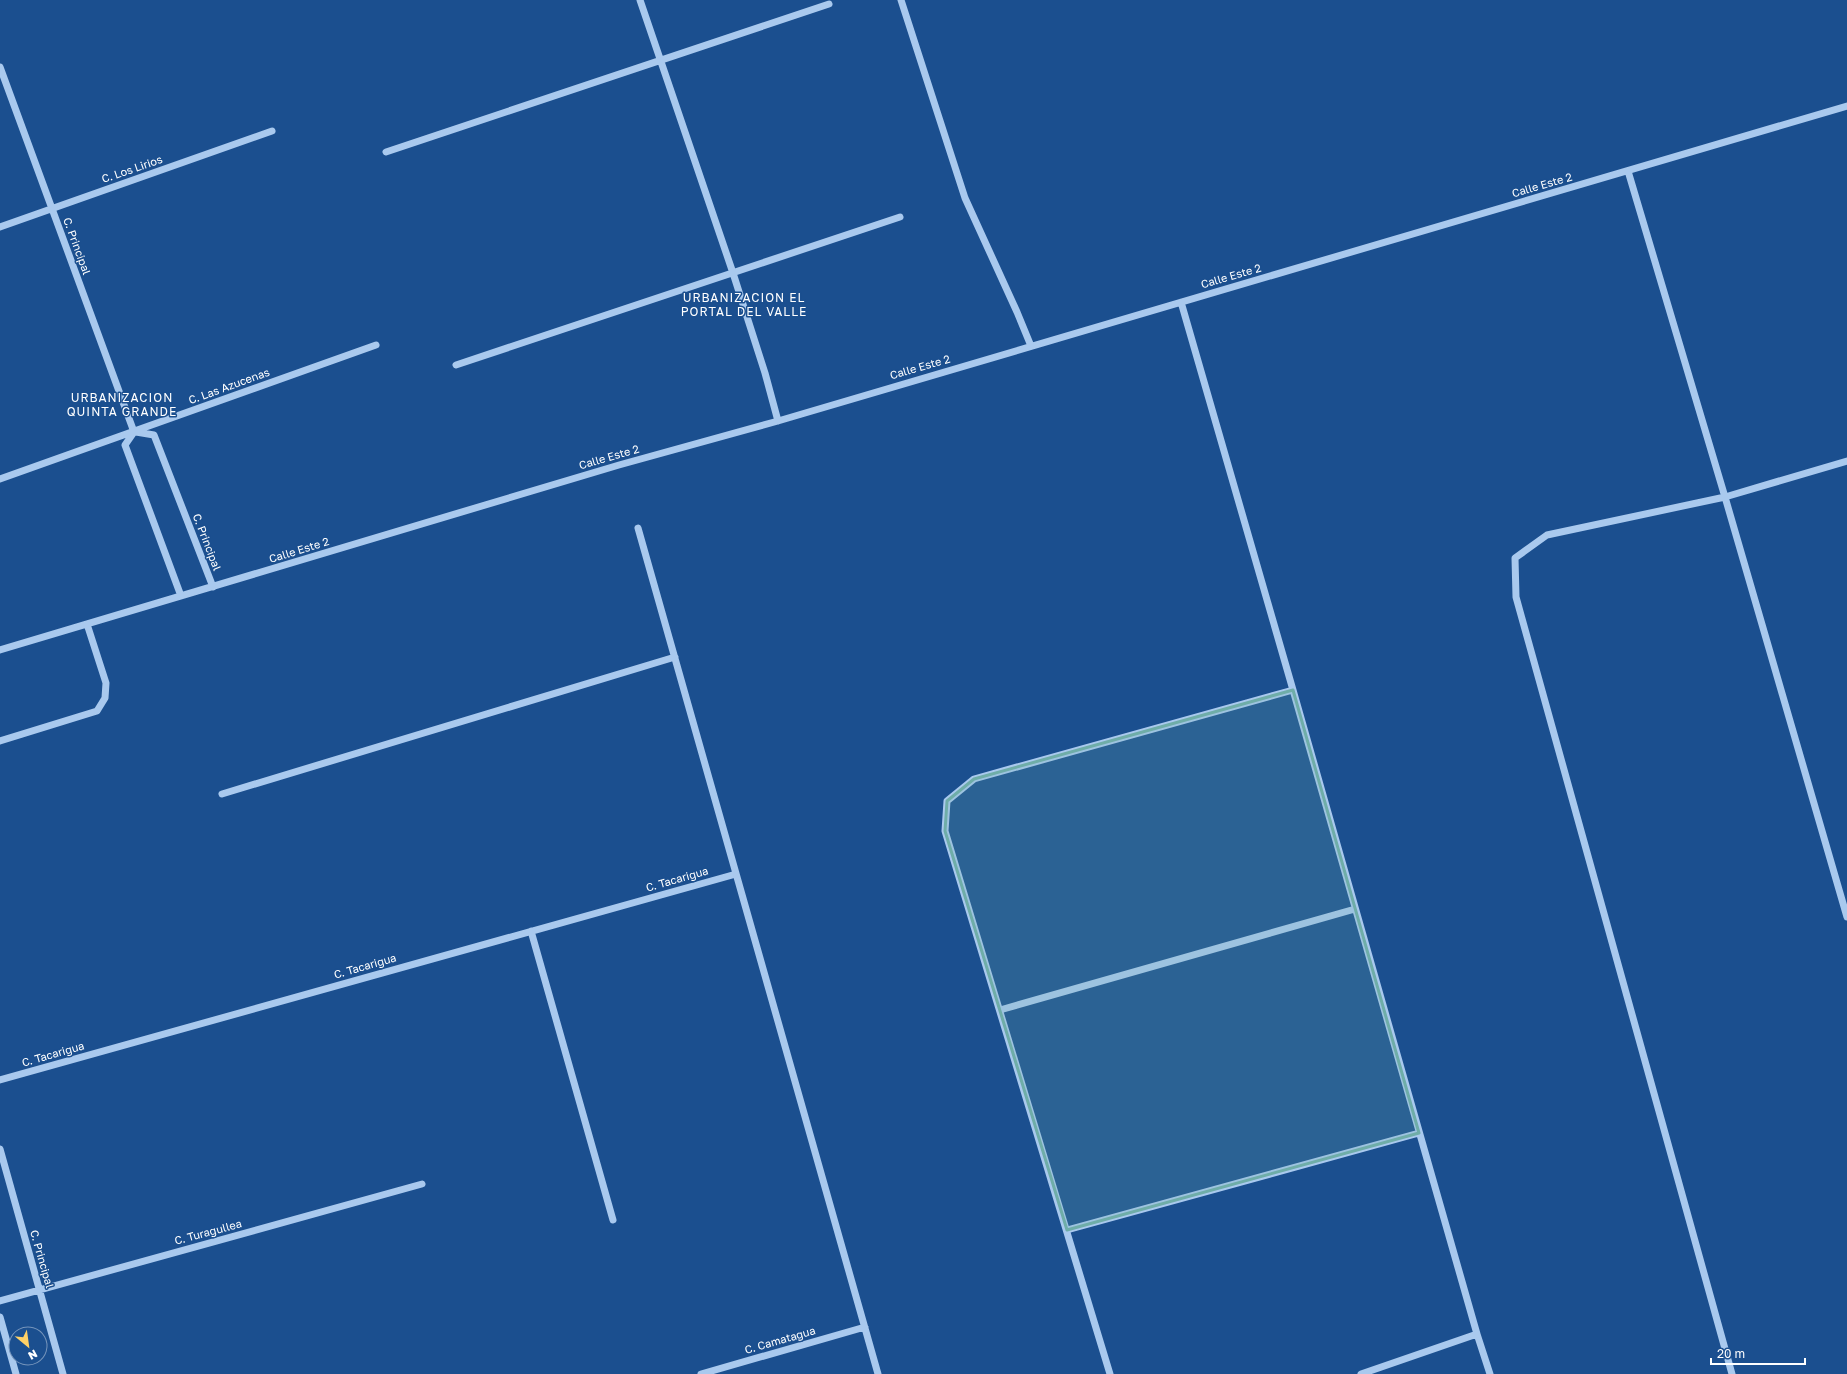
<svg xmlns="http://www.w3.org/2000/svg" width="1847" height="1374" font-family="'Golos Text',sans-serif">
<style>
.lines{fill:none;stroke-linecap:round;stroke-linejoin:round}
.minor{stroke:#a9c9ee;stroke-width:7}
.marked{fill:#6fada8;fill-opacity:0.2;stroke:#6fada8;stroke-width:3;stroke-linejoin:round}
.labels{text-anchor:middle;stroke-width:3;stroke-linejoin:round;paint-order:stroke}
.street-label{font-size:11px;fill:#fff;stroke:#1b4f8f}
.neighbourhood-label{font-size:12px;letter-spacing:1px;fill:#fff;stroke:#1b4f8f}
</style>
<rect width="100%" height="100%" fill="#1b4f8f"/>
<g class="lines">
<path class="minor" d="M640 0 733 273 765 373 778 421
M901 0 965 198 1017 312 1031 346
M0 67 134 432
M386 152 829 4
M1628 171 1725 497 1847 917
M0 227 272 131
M1181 302 1293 690 1477 1334 1490 1374
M456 365 900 217
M134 432 125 445 181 596
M136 432 154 435 213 587
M0 479 376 345
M638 528 878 1374
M0 650 619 465 778 421 1847 106
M0 741 97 711 105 698 106 683 87 624
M222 794 675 657
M531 931 613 1220
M1000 1010 1355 909
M0 1080 736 874
M0 1149 63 1374
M1067 1230 1419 1133
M0 1301 422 1184
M0 1317 16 1374
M701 1374 865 1327
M1110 1374 945 831 947 801 974 779 1293 690
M1361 1374 1477 1334
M1732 1374 1516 597 1515 558 1547 535 1725 497 1847 461"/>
</g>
<path class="marked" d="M1293 690 1419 1133 1067 1230 945 831 947 801 974 779Z"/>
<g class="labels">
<g class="street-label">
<text transform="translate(132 169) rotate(-19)" y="4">C. Los Lirios</text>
<text transform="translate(1542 185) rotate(-16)" y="4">Calle Este 2</text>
<text transform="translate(77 246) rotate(70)" y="4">C. Principal</text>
<text transform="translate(1231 276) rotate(-16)" y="4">Calle Este 2</text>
<text transform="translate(920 367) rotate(-16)" y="4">Calle Este 2</text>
<text transform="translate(229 386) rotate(-20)" y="4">C. Las Azucenas</text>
<text transform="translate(609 457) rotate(-16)" y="4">Calle Este 2</text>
<text transform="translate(207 542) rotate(69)" y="4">C. Principal</text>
<text transform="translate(299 550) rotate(-17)" y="4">Calle Este 2</text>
<text transform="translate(677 879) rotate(-16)" y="4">C. Tacarigua</text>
<text transform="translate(365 966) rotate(-16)" y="4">C. Tacarigua</text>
<text transform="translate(53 1054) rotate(-16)" y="4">C. Tacarigua</text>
<text transform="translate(208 1232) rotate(-15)" y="4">C. Turagullea</text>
<text transform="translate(42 1259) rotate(74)" y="4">C. Principal</text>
<text transform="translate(780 1340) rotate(-16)" y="4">C. Camatagua</text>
</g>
<g class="neighbourhood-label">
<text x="744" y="302">URBANIZACION EL<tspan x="744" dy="14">PORTAL DEL VALLE</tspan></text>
<text x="122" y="402">URBANIZACION<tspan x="122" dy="14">QUINTA GRANDE</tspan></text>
</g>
</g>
<g transform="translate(28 1346) rotate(151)"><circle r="19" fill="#1b4f8f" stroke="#7695bc"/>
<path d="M0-3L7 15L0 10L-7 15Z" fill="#ffd166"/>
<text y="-6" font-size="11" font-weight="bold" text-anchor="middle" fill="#ffffff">N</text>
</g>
<path d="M1711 1358v6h94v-6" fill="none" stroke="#ffffff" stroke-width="2"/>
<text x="1717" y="1358" font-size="12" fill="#ffffff" stroke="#1b4f8f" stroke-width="3" paint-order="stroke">20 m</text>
</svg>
